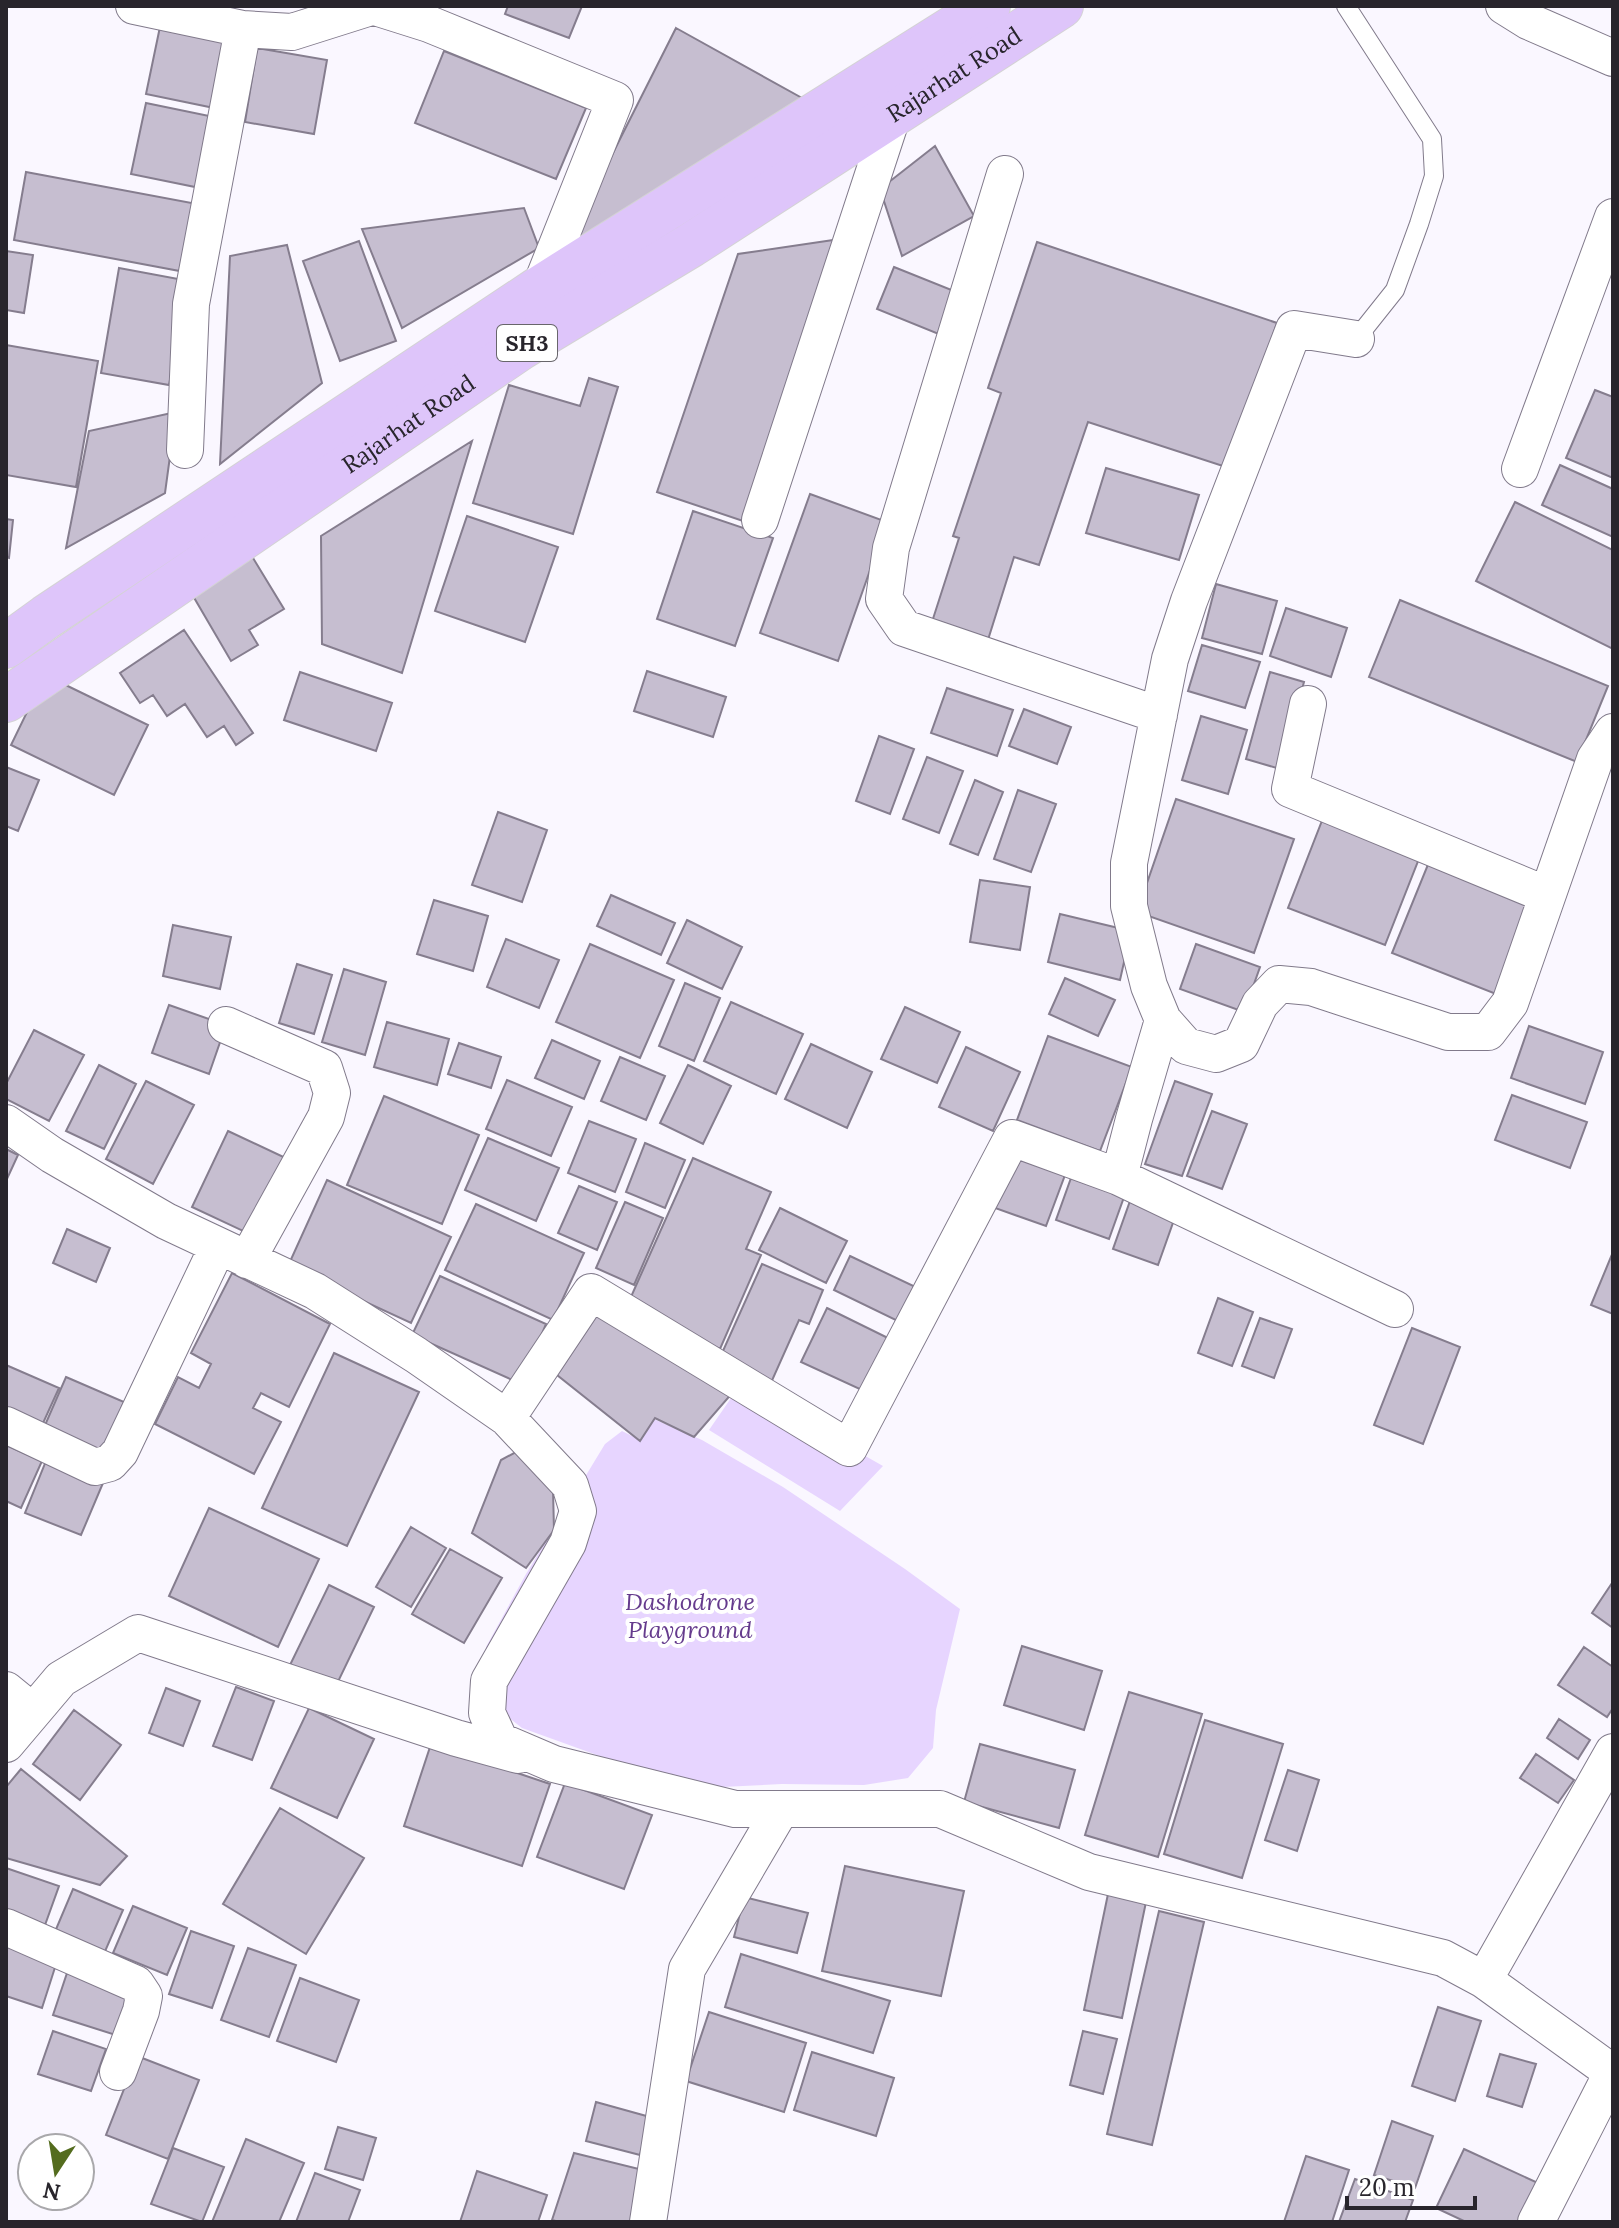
<svg xmlns="http://www.w3.org/2000/svg" width="1619" height="2228" font-family="Lora,serif">
<style>
.green{fill:#e7d5ff}
.building{fill:#c6bed0;stroke:#857d8e;stroke-width:2}
.lines{fill:none;stroke-linecap:round;stroke-linejoin:round}
.service-casing{stroke:#817a8b;stroke-width:20}
.minor-casing{stroke:#817a8b;stroke-width:38}
.primary-casing{stroke:#d4d3d5;stroke-width:46}
.service{stroke:#fff;stroke-width:18}
.minor{stroke:#fff;stroke-width:36}
.primary{stroke:#dec5fa;stroke-width:44}
.labels{text-anchor:middle;stroke-width:8;stroke-linejoin:round;paint-order:stroke}
.shield{fill:#fff;stroke:#68666b;stroke-width:2}
.shield-label{font-size:22px;font-weight:bold;fill:#28252c}
.street-label{font-size:24px;fill:#28252c;stroke:#fff}
.park-label{font-size:24px;font-style:italic;fill:#653b8d;stroke:#fff}
</style>
<rect width="100%" height="100%" fill="#faf7ff"/>
<path class="green" d="M740 1385 883 1466 840 1511 709 1430Z
M640 1413 702 1440 783 1487 905 1569 960 1609 936 1710 933 1748 908 1778 864 1785 782 1784 722 1787 608 1759 522 1728 494 1706 486 1686V1647L526 1574 605 1444 622 1431 640 1440Z"/>
<path class="building" d="M508 6H582L569 38 505 14Z
M161 22 234 36 219 109 146 94Z
M676 28 802 98 560 258Z
M257 48 327 60 314 134 245 122Z
M444 51 586 108 556 179 415 123Z
M146 103 214 117 200 188 131 174Z
M935 146 974 216 902 256 880 189Z
M26 172 197 204 185 272 14 240Z
M524 208 539 248 402 328 362 229Z
M840 239 746 522 657 492 738 254Z
M359 241 396 341 340 361 303 261Z
M1037 242 1277 323 1229 468 1088 422 1039 565 1014 557 987 643 931 625 959 538 953 536 1001 393 988 388Z
M287 245 322 383 220 464 230 256Z
M6 251 33 255 24 313 6 310Z
M894 267 964 295 946 337 877 309Z
M119 268 189 281 169 385 101 373Z
M6 345 98 361 76 487 6 475Z
M589 378 618 387 573 534 473 503 509 385 580 406Z
M1595 390 1613 397V478L1566 458Z
M176 412 165 493 66 548 89 431Z
M472 441 402 673 322 644 321 536Z
M1560 465 1613 489V537L1542 505Z
M1106 468 1199 495 1179 560 1086 533Z
M810 494 887 522 838 661 760 633Z
M1515 502 1613 550V649L1476 581Z
M693 511 773 538 735 646 657 619Z
M467 516 558 547 525 642 435 611Z
M6 519 13 520 9 558 6 557Z
M250 553 284 609 249 630 258 645 231 661 189 589Z
M1216 584 1277 601 1262 654 1202 638Z
M1400 600 1608 686 1577 762 1369 677Z
M1286 608 1347 628 1331 677 1270 656Z
M184 630 253 733 236 745 224 726 207 737 185 704 167 716 153 695 140 703 120 673Z
M1202 645 1260 662 1245 708 1188 691Z
M647 671 726 697 713 737 634 711Z
M300 672 392 703 376 751 284 720Z
M1270 672 1304 682 1280 769 1246 759Z
M45 675 148 725 114 795 11 745Z
M947 688 1013 710 997 756 931 733Z
M1024 709 1071 727 1057 764 1009 746Z
M1201 716 1247 730 1228 794 1182 780Z
M879 736 914 749 890 814 856 801Z
M927 757 963 771 939 833 903 819Z
M6 767 39 780 18 831 6 826Z
M975 780 1003 792 978 855 950 844Z
M1018 790 1056 804 1031 872 994 859Z
M1176 799 1294 839 1254 953 1137 912Z
M498 812 547 830 522 902 472 885Z
M1325 813 1422 851 1385 945 1288 908Z
M1429 862 1532 904 1496 994 1392 953Z
M980 880 1030 887 1020 950 970 942Z
M611 895 675 923 661 955 597 926Z
M434 900 488 916 473 971 417 954Z
M1060 914 1131 931 1120 980 1048 962Z
M687 920 742 947 722 989 667 963Z
M173 925 231 937 220 989 163 976Z
M506 939 559 960 539 1008 487 987Z
M590 944 674 980 640 1058 556 1022Z
M1196 944 1260 967 1244 1012 1180 989Z
M297 964 332 975 314 1034 279 1023Z
M344 969 386 982 365 1055 322 1042Z
M1065 978 1115 1000 1098 1036 1049 1014Z
M685 983 720 998 694 1061 659 1046Z
M731 1002 803 1034 776 1094 704 1061Z
M169 1005 226 1025 209 1074 152 1053Z
M905 1007 960 1032 937 1083 881 1059Z
M387 1022 449 1039 437 1085 374 1067Z
M1529 1026 1603 1052 1585 1104 1511 1078Z
M34 1030 84 1055 49 1121 6 1099V1084Z
M1048 1036 1132 1067 1100 1151 1017 1120Z
M552 1040 600 1061 584 1099 535 1078Z
M459 1043 501 1057 491 1088 448 1074Z
M811 1044 872 1072 847 1128 785 1099Z
M966 1047 1020 1072 993 1131 939 1107Z
M620 1057 665 1076 646 1120 601 1101Z
M99 1065 136 1084 104 1149 66 1131Z
M688 1065 731 1086 703 1144 660 1123Z
M507 1080 572 1107 551 1156 486 1129Z
M146 1081 194 1105 153 1184 106 1159Z
M1175 1081 1212 1094 1182 1176 1145 1164Z
M1512 1095 1587 1122 1570 1168 1495 1140Z
M384 1096 479 1135 442 1224 347 1185Z
M1212 1111 1247 1124 1222 1189 1187 1176Z
M589 1121 636 1139 615 1192 568 1173Z
M228 1131 292 1161 256 1237 192 1207Z
M488 1138 559 1168 536 1221 465 1190Z
M645 1143 685 1160 665 1208 626 1192Z
M6 1149 18 1155 6 1181Z
M1014 1156 1065 1175 1046 1226 995 1208Z
M693 1158 771 1192 746 1249 761 1255 720 1349 626 1308Z
M1071 1178 1124 1197 1109 1239 1056 1220Z
M327 1180 451 1237 411 1323 288 1266Z
M579 1186 617 1202 597 1250 558 1233Z
M1130 1201 1175 1217 1158 1265 1113 1249Z
M625 1202 663 1218 634 1285 596 1268Z
M476 1204 584 1253 553 1320 445 1270Z
M780 1208 847 1241 826 1283 759 1250Z
M67 1229 110 1248 96 1282 53 1263Z
M1613 1252V1314L1591 1305Z
M850 1256 924 1291 908 1326 834 1290Z
M762 1264 823 1290 809 1324 799 1320 770 1385 718 1362Z
M232 1273 330 1324 289 1407 261 1393 253 1408 281 1422 254 1474 155 1424 178 1377 199 1388 211 1364 191 1353Z
M440 1276 546 1324 531 1361 519 1383 412 1335Z
M1218 1298 1253 1312 1232 1366 1198 1353Z
M603 1306 734 1391 694 1437 655 1418 640 1441 557 1375Z
M827 1308 890 1339 864 1391 801 1362Z
M1260 1318 1292 1329 1274 1378 1242 1366Z
M1412 1328 1460 1347 1423 1444 1374 1425Z
M334 1353 419 1392 347 1546 262 1508Z
M6 1365 59 1388 39 1432 6 1419Z
M66 1377 124 1402 101 1456 42 1432Z
M6 1445 42 1461 21 1508 6 1501Z
M516 1452 553 1490 554 1530 526 1568 472 1533 501 1460Z
M46 1461 103 1483 81 1535 25 1513Z
M209 1508 319 1559 278 1647 169 1596Z
M411 1527 446 1548 411 1607 376 1587Z
M450 1549 502 1578 464 1643 412 1614Z
M1612 1583 1613 1584V1628L1592 1613Z
M329 1585 374 1607 334 1690 289 1667Z
M1022 1646 1102 1671 1084 1730 1004 1705Z
M1584 1647 1613 1667V1708L1607 1717 1558 1685Z
M236 1687 274 1701 252 1760 213 1746Z
M166 1688 200 1701 183 1746 149 1733Z
M1129 1692 1202 1714 1158 1857 1085 1835Z
M309 1708 374 1739 337 1818 271 1788Z
M74 1710 121 1745 80 1800 33 1764Z
M1559 1719 1590 1740 1578 1759 1547 1738Z
M1205 1720 1283 1744 1242 1878 1164 1854Z
M431 1744 550 1784 522 1866 404 1826Z
M980 1744 1075 1770 1059 1828 964 1802Z
M1536 1754 1574 1780 1558 1803 1520 1778Z
M21 1769 127 1856 100 1885 6 1858V1787Z
M1288 1770 1319 1780 1297 1851 1265 1840Z
M565 1783 652 1815 624 1889 537 1857Z
M280 1808 364 1858 306 1954 223 1904Z
M845 1866 964 1891 941 1996 822 1971Z
M6 1868 59 1886 45 1925 6 1912Z
M73 1889 123 1910 103 1956 54 1934Z
M1108 1894 1146 1902 1122 2018 1084 2010Z
M744 1897 808 1913 797 1953 734 1937Z
M133 1906 187 1928 167 1975 113 1953Z
M1159 1911 1204 1922 1152 2145 1107 2134Z
M191 1931 234 1946 212 2008 169 1994Z
M6 1938 59 1955 42 2008 6 1996Z
M248 1948 296 1965 269 2037 221 2020Z
M741 1954 890 2001 873 2053 725 2007Z
M67 1973 136 1995 122 2037 53 2015Z
M300 1978 359 2000 336 2062 277 2041Z
M1438 2007 1481 2021 1455 2101 1412 2086Z
M709 2012 806 2043 784 2112 686 2081Z
M53 2031 106 2049 91 2091 38 2074Z
M1083 2031 1117 2039 1103 2094 1070 2085Z
M812 2052 894 2078 876 2136 794 2110Z
M1500 2054 1536 2064 1522 2107 1487 2096Z
M137 2056 199 2080 168 2159 106 2135Z
M596 2102 650 2117 640 2155 586 2141Z
M1392 2121 1433 2136 1415 2188 1374 2175Z
M338 2127 376 2138 363 2180 325 2169Z
M246 2139 304 2163 279 2222H212Z
M173 2148 224 2167 202 2222 151 2204Z
M1464 2149 1538 2183 1520 2222H1466L1436 2208Z
M574 2153 639 2169 640 2222H559L552 2220Z
M1306 2156 1349 2170 1332 2222H1284Z
M477 2171 547 2195 538 2222H460Z
M315 2173 360 2190 348 2222H296Z
M1355 2179 1413 2200 1405 2222H1339Z"/>
<g class="lines">
<g class="service-casing">
<path id="service" d="M1346 6 1432 139 1434 176 1419 224 1395 290 1356 339"/>
</g>
<g class="minor-casing">
<path id="minor" d="M134 6 243 29 292 32 371 7
M372 6 429 24 615 100 540 288
M1504 6 1528 21 1613 58
M1005 174 891 548 884 599 904 628 1159 715
M1356 339 1294 329 1189 601 1170 659 1129 863V906L1149 986 1163 1020 1186 1046 1216 1054 1241 1044 1260 1004 1279 984 1311 987 1448 1032H1488L1510 1003 1595 759 1613 732
M185 450 191 304 243 29
M1520 469 1613 217
M760 520 893 114
M1308 704 1290 789 1547 895
M1163 1020 1134 1119 1119 1177 1395 1309
M226 1025 324 1068 332 1093 326 1117 247 1260
M6 1123 52 1155 166 1221 315 1291 416 1355 507 1418 570 1485 578 1511 568 1543 489 1681 487 1713 500 1741 554 1764 735 1809H940L1089 1872 1443 1958 1484 1980 1613 2073
M507 1418 591 1292 849 1448 1012 1138 1119 1177
M6 1425 95 1467 110 1463 120 1452 218 1246
M6 1690 33 1712
M6 1744 61 1679 138 1633 456 1738 518 1755
M6 1927 136 1984 144 1996 141 2011 118 2072
M1484 1980 1613 1752
M648 2222 687 1969 781 1809
M1536 2222 1612 2073"/>
</g>
<g class="primary-casing">
<g id="primary">
<path d="M6 646 46 617 540 288 988 6"/>
<path id="s1" d="M6 700 520 348 691 245 1061 6"/>
</g>
</g>
<use href="#service" class="service"/>
<use href="#minor" class="minor"/>
<use href="#primary" class="primary"/>
</g>
<g class="labels">
<rect class="shield" x="497" y="325" width="60" height="36" rx="6"/>
<g class="shield-label">
<text x="527" y="351">SH3</text>
</g>
<g class="street-label">
<text dy="8" stroke="none"><textPath href="#s1" startOffset="1136">Rajarhat Road</textPath></text>
<text dy="8" stroke="none"><textPath href="#s1" startOffset="488">Rajarhat Road</textPath></text>
</g>
<g class="park-label">
<text x="690" y="1610">Dashodrone<tspan x="690" dy="28">Playground</tspan></text>
</g>
</g>
<rect width="1619" height="2228" fill="none" stroke="#28252c" stroke-width="16"/>
<g transform="translate(56 2172) rotate(192)"><circle r="38" fill="#ffffff" stroke="#a9a8ab" stroke-width="2"/>
<path d="M0-6L14 30L0 20L-14 30Z" fill="#546c1e"/>
<text y="-12" font-size="22" font-weight="bold" text-anchor="middle" fill="#28252c">N</text>
</g>
<path d="M1347 2196v12h128v-12" fill="none" stroke="#28252c" stroke-width="4"/>
<text x="1359" y="2196" font-size="24" fill="#28252c" stroke="#ffffff" stroke-width="6" paint-order="stroke">20 m</text>
</svg>
